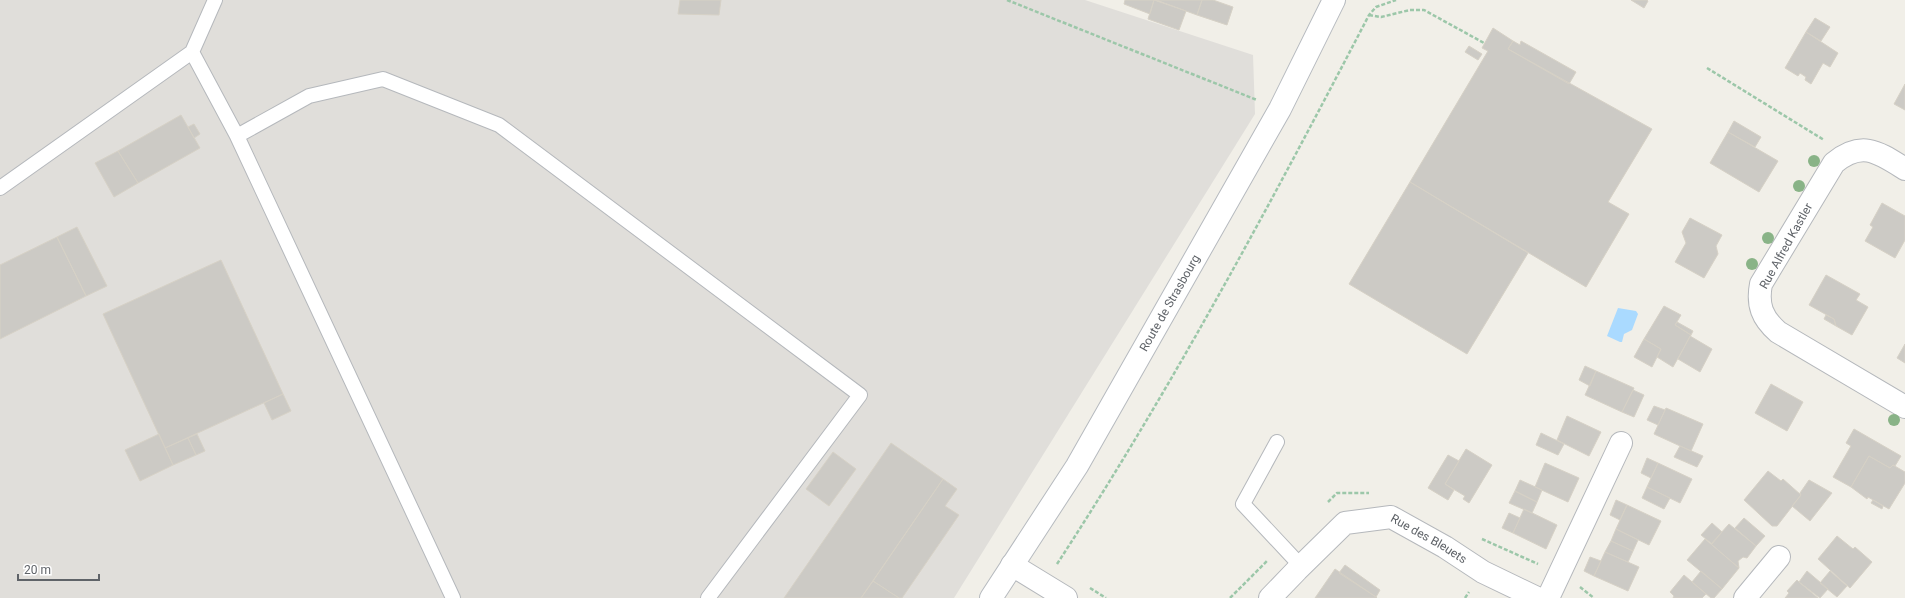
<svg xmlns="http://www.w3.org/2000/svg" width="1905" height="598" font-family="Roboto,sans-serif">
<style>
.industrial{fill:#e0deda}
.water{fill:#aadaff}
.building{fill:#cccac5;stroke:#d6d1c6}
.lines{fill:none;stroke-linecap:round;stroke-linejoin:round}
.service-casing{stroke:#b5b8bc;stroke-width:16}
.minor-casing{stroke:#b5b8bc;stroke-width:24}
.secondary-casing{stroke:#b6babf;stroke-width:24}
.path{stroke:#9cc7a9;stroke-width:2.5;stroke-dasharray:4 2;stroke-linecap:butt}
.service{stroke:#fff;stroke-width:14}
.minor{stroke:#fff;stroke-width:22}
.secondary{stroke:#fff;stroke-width:22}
.tree{fill:#89b387}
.labels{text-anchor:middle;stroke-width:3;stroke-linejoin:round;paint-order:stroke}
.street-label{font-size:12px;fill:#5f6368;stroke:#fff}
</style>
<rect width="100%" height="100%" fill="#f1efe8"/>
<path class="industrial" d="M0 0H1085L1253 55 1255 114 954 598H0Z"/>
<path class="water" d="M1618 308 1636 311 1638 314 1632 330 1624 334 1622 342H1620L1607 336Z"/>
<path class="building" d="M680 0H721L719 15 678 14Z
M1125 0H1154L1150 14 1124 4Z
M1154 0 1186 11 1179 30 1148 19Z
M1156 0H1202L1197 15Z
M1202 0H1213L1233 7 1227 25 1197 15Z
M1631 0H1647L1648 1 1644 8Z
M1815 18 1830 27 1821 41 1806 32Z
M1493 28 1513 41 1508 49 1652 129 1608 202 1629 214 1586 287 1410 182 1488 51 1482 48Z
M1806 32 1838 53 1830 67 1823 63 1811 84 1805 80 1806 77 1800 73 1798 76 1785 68Z
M1513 41 1520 45 1521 41 1576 72 1569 84 1508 49Z
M1469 46 1482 54 1478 60 1465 52Z
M1905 84V110L1894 104Z
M181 115 200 148 138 183 118 151Z
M1734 121 1761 137 1755 147 1728 132Z
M194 124 200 134 194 138 188 127Z
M1728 132 1778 161 1759 192 1710 163Z
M118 151 138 183 114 197 95 163Z
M1410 182 1528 253 1467 354 1349 284Z
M1882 203 1905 216V240L1895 258 1865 241 1873 227 1870 225Z
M1690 218 1722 235 1716 246 1718 254 1704 278 1675 262 1686 243 1682 232Z
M77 227 107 286 86 296 57 237Z
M57 237 86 296 0 339V265Z
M221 260 283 394 165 448 103 314Z
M1826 275 1860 294 1856 300 1868 307 1852 335 1836 326 1834 319 1809 305Z
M1664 306 1681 315 1675 325 1691 335 1673 367 1657 357 1661 349 1644 339Z
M1826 315 1834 319 1836 326 1824 319Z
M1677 322 1693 331 1691 335 1675 325Z
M1690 336 1712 349 1700 372 1678 359Z
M1644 339 1661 349 1652 367 1634 357Z
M1905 344V363L1897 358Z
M1585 366 1596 371 1590 386 1579 380Z
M1596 371 1634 388 1622 412 1585 395Z
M1771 384 1803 402 1787 431 1755 413Z
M1633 390 1644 395 1634 417 1622 412Z
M283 394 291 411 272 420 264 403Z
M1654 406 1665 410 1658 425 1647 420Z
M1666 408 1703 424 1691 451 1654 434Z
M1567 416 1601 432 1589 456 1557 440Z
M1854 429 1901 456 1895 466 1893 465 1890 468 1869 456 1851 487 1833 477 1851 446 1846 443Z
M1541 433 1564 444 1558 455 1536 445Z
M159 434 173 465 140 481 125 450Z
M197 434 205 451 196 455 188 438Z
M188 438 196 455 173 465 165 448Z
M891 443 943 479 861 598H784Z
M1680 446 1703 456 1697 467 1674 457Z
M1466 449 1492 465 1469 503 1463 499 1465 496 1445 484Z
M833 452 856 469 829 506 806 489Z
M1448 455 1459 461 1445 484 1454 490 1448 500 1428 488Z
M1869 456 1890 468 1893 465 1905 472V483L1889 509 1868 497 1867 499 1851 487Z
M1647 458 1658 463 1651 478 1641 473Z
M1545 463 1579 478 1568 502 1535 487Z
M1658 463 1692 479 1680 503 1647 487Z
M1768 471 1781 481 1783 479 1801 495 1777 526H1772L1744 500Z
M943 479 957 489 945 506 959 515 902 598H899L873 581Z
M1520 480 1542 490 1537 502 1515 491Z
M1809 480 1832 493 1810 521 1792 506 1801 495 1800 493Z
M1647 487 1670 498 1664 509 1642 498Z
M1515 491 1537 502 1532 513 1509 503Z
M1616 500 1627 505 1620 520 1610 515Z
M1873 500 1883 506 1882 509 1871 503Z
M1627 505 1661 521 1649 545 1616 529Z
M1524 509 1557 525 1546 549 1513 533Z
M1509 513 1520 518 1513 533 1502 528Z
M1744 518 1765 536 1756 546 1735 528Z
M1712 523 1722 532 1712 544 1701 535Z
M1729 524 1756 546 1747 558 1743 557 1738 561 1739 568 1711 544Z
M1616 529 1638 540 1633 551 1611 541Z
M1837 536 1853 549 1855 547 1872 562 1850 588 1818 559Z
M1705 539 1739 568 1722 589 1687 560Z
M1611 541 1633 551 1628 562 1605 552Z
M1605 552 1639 567 1628 591 1594 576Z
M1590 557 1601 561 1594 576 1584 571Z
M1345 565 1380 590 1376 597 1339 573Z
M1335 569 1376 597 1377 598H1315Z
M1701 571 1722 589 1714 598H1711L1692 582Z
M1807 571 1828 589 1820 598 1799 582Z
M1830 571 1847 586 1837 597 1820 583Z
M1684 575 1706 594 1702 598H1673L1674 596 1670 592Z
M1797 580 1799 582 1818 598H1785L1789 593 1787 591Z
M873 581 899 598H861Z"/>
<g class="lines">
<g class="service-casing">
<path id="service" d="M192 52 237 136 309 96 383 79 499 125 860 395 708 598
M237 136 453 598
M0 188 192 52 215 0
M1277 442 1243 504 1301 566"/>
</g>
<g class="minor-casing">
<g id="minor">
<path d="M1905 169C1878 152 1862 140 1834 163L1761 284C1757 305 1762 318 1778 332L1905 407"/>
<path d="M1012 565 1066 598"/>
<path id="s1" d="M1270 598 1297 570 1345 523 1391 517 1445 547 1483 572 1537 598"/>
<path d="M1548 598 1621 443"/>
<path d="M1745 598 1779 557"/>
</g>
</g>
<g class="secondary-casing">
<g id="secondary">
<path id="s2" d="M991 598 1077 466 1280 109 1334 0"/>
</g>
</g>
<path class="path" d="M1007 0 1257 100
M1369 15 1381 17 1410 10H1424L1484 43
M1707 68 1824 140
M1328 502 1337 493H1369
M1482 539 1538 564
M1057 564C1172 388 1272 201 1369 15L1376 7 1396 0
M1580 587 1594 598
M1090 588 1106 598
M1230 598 1268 560
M1465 598 1469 592"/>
<use href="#service" class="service"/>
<use href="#minor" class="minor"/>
<use href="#secondary" class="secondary"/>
</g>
<g class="tree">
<circle cx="1814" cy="161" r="6"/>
<circle cx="1799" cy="186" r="6"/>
<circle cx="1768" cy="238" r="6"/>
<circle cx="1752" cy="264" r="6"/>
<circle cx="1894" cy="420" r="6"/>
</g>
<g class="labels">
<g class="street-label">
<text transform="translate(1786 246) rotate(-61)" y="4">Rue Alfred Kastler</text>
<text dy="4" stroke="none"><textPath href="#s2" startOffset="345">Route de Strasbourg</textPath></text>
<text dy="4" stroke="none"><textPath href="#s1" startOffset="196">Rue des Bleuets</textPath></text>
</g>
</g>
<path d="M18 574v6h81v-6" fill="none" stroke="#5f6368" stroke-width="2"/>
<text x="24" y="574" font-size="12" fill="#5f6368" stroke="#ffffff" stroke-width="3" paint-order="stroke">20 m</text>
</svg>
